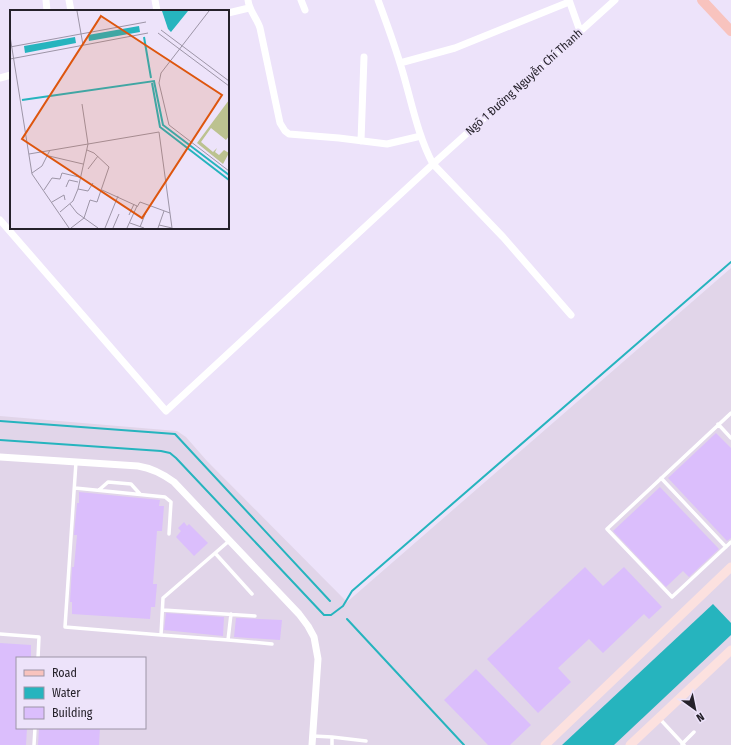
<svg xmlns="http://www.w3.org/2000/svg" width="731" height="745" font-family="'Fira Sans Condensed',sans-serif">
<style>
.industrial{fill:#e1d5e9;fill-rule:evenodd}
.water{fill:#26b4be}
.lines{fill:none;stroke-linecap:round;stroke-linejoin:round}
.stream{stroke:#26b4be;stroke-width:2}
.building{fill:#dbbefc}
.lane{stroke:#fff;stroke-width:3.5}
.street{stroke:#fff;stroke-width:7}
.secondary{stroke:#fce1df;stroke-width:9}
.primary{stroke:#f8c3be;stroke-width:10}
.labels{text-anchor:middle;stroke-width:4;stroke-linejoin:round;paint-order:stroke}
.street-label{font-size:12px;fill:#25212a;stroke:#ede3fa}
.inset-river{fill:none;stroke:#26b4be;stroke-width:2}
.inset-road{fill:none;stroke:#9d95a7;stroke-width:1}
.view{fill:#de560e;fill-opacity:0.15;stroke:#de560e;stroke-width:2}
.inset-edge{fill:none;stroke:#25212a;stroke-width:2}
</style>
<rect width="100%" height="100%" fill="#ede3fa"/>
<path class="industrial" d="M731 268V745H0V416L177 431 186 437 207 461 347 602ZM17 658H145V728H17Z"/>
<path class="water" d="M713 604 731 623V635L614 745H562Z"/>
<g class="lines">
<path class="stream" d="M0 421 175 434 330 601
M0 440 161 451 170 453 176 458 324 615H331L343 606 352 591 731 262
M347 619 464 745"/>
</g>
<path class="building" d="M716 433 731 448V538L727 541 668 478Z
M660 487 719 549 689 577 683 571 666 587 613 531Z
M79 492 160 500 159 506H164L162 531H157L153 584H157L155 607H151L150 619 72 614V602H70L72 567H74L77 535H74L77 503H79Z
M184 522 187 526 189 524 208 543 194 556 176 537 181 531 178 528Z
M585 567 603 586 624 567 662 607 649 619 644 614 603 653 589 639 558 668 571 682 538 713 487 659Z
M166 613 224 617 223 636 164 630Z
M236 618 282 620 280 640 234 637Z
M0 643 31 645V658H17V728H27L26 745H0Z
M476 669 531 725 510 745H488L444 700Z
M39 728H100L99 745H38Z"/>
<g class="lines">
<path class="lane" d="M731 413 607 529 672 597 731 542
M718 424 731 438
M76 462 65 627 161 635 163 598 229 541
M661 478 726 547
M75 488 165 497 171 502 169 534
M99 490 108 482 131 484 140 494
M215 553 252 594
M163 610 255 616
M231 614 228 640 272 644
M0 634 39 637 38 658
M161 635 228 640
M659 718 684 745
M313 736 332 737V745
M332 737 366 741
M682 744 694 732
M34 745 35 728"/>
<path class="street" d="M46 0 47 11
M69 0 71 11
M155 0 157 11
M248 0C249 11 257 18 260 28L280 123 285 131 289 134 339 138 387 144 421 136
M301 0 305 10
M378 0C387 24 396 49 403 73 412 104 418 136 433 164L503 237 571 315
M569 0 580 31
M228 13 249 8
M400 63 455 48 569 2
M0 78 11 75
M361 141 364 57
M0 220 166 411 433 164 615 0
M0 457 138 466C151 468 163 474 174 482L299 614 308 626 314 637 318 659 312 745"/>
<path class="secondary" d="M545 745 731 567
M630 745 731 650"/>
<path class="primary" d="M702 0 731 31"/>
</g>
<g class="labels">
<g class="street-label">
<text transform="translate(524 82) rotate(-42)" y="4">Ngõ 1 Đường Nguyễn Chí Thanh</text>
</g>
</g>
<g transform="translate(10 10)">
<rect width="219" height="219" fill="#ede3fa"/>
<path d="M219 90V126L216 130 201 118 191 132 203 142 207 138 205 142 209 145 214 140 219 143 213 154 187 133Z" fill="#bcc290"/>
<path d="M152 1H178L161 22 158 19ZM129 16 130 22 79 31 78 25ZM65 27 66 33 15 43 14 36Z" fill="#26b4be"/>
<path class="inset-river" d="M134 27 141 68M142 73 150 117 219 170M12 90 144 71 153 115 219 165"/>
<path class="inset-road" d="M67 1 73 35M199 1 151 63 149 73 159 115 219 161M151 20 219 71M148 23 219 76M0 26 22 164 59 218M0 37 136 12M0 49 138 23M72 94 78 134 68 179 78 181 83 173M19 144 149 122 162 218M39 146 73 154M78 159 88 146M22 163 32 156 40 140M56 177 59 170 68 172M34 180 42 168 50 169 52 163 69 167M92 180 127 196 117 218M42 192 54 185 55 190M60 194 67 203 88 218M127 197 130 192 160 203M50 202 63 191 68 179M119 205 124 194M120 213 134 218M149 215 162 218M130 217 136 202M61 218 74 208 80 190 87 192 99 157 84 143 77 140M95 218 108 186M103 218 109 204M148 218 154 201"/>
<path class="view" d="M91 6 212 85 132 208 12 129Z"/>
<rect width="219" height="219" class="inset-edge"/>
</g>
<rect x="16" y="657" width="130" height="72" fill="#ede3fa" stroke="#9d95a7"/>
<rect x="24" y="670" width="20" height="6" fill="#f8c3be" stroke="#9d95a7"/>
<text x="52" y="677" font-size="12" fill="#25212a">Road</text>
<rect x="24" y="687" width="20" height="12" fill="#26b4be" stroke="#9d95a7"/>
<text x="52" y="697" font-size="12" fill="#25212a">Water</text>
<rect x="24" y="707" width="20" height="12" fill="#dbbefc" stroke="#9d95a7"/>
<text x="52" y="717" font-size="12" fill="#25212a">Building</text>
<g transform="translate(695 709) rotate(147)" stroke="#ede3fa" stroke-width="3" paint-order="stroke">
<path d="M0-3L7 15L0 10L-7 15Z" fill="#25212a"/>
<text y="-6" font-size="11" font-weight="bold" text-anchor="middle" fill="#25212a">N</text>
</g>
</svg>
